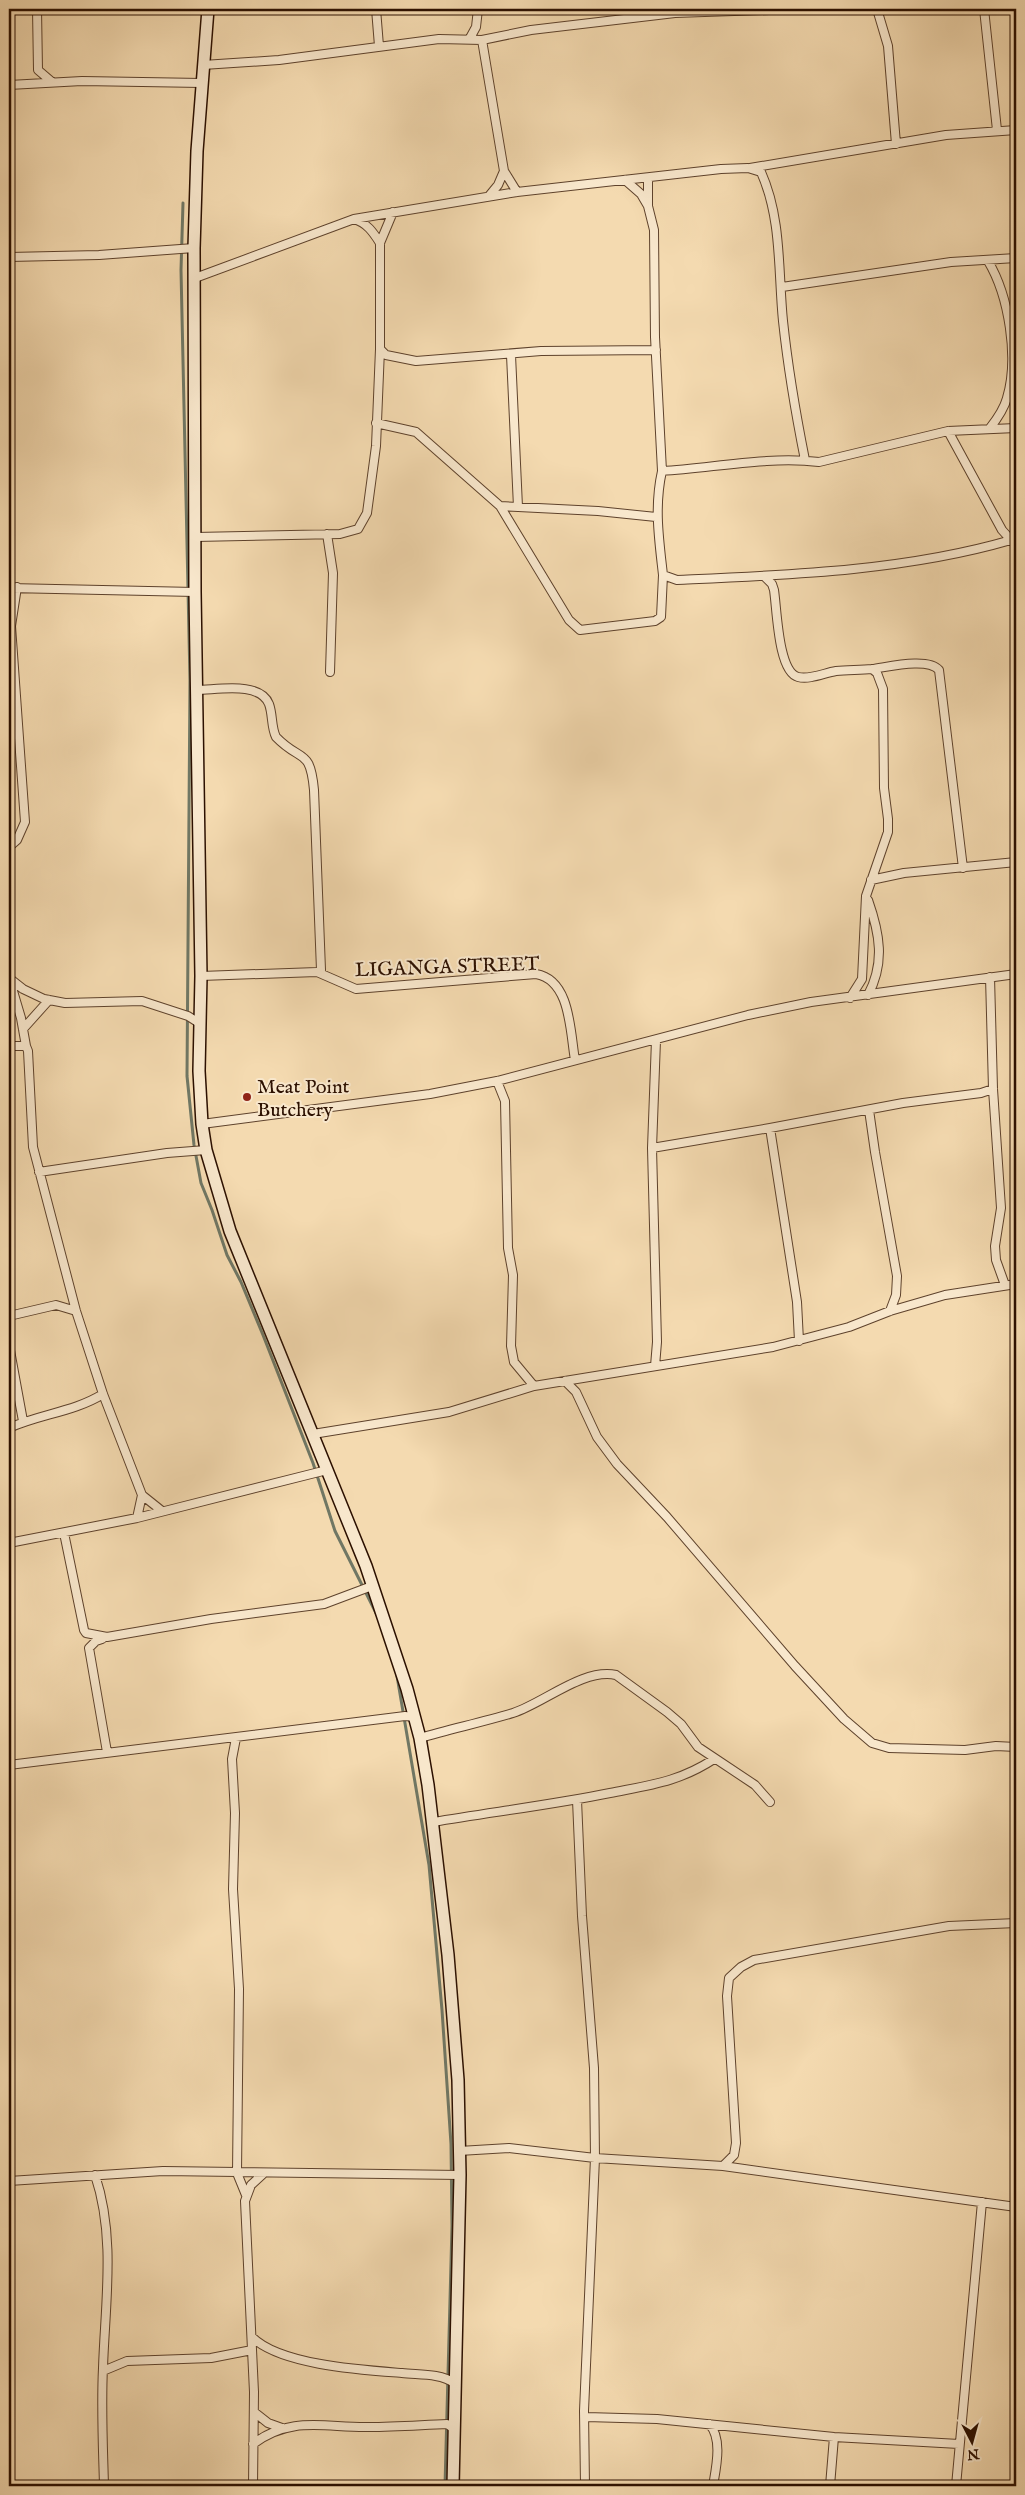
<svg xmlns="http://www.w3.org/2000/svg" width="1025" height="2495" font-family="'IM FELL English',serif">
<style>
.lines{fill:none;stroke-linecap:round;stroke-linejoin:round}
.stream{stroke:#707764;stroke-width:3}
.street-casing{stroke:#5e422c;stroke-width:10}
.secondary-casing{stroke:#2c1000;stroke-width:14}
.street{stroke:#f8e7cc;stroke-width:8}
.secondary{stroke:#f8e7cc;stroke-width:11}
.poi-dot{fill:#8f2418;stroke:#f8e7cc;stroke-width:2}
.labels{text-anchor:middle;stroke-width:4;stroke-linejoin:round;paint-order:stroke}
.street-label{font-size:20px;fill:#2c1000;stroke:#f8e7cc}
.poi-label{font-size:20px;fill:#2c1000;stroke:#f8e7cc;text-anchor:start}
</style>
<rect width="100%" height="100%" fill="#f4dab0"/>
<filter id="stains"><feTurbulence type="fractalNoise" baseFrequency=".004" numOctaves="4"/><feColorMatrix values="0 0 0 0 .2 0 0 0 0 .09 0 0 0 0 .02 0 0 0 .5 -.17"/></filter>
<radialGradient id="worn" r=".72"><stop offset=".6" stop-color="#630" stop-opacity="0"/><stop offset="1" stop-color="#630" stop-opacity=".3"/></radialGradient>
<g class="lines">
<path class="stream" d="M183 203 181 270 190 680 187 1076 194 1145 201 1183 212 1210 227 1255 241 1282 263 1335 313 1463 335 1531 377 1615
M397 1676 429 1865 442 2010 451 2144 452 2226 445 2486"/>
<g class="street-casing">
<path id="street" d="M37 9 38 70 52 82
M376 9 379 46
M877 9 888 46 896 144
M984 9 997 130
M470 38 476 27 478 9
M482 40 504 171 517 192
M203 65 279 60 439 39 482 40 531 30 675 13 798 9
M9 85 82 81 202 83
M750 168 946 135 1016 130
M648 178V206L654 230 655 337 662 471C654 507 659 539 663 575L677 580C787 575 905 571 1011 540
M625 180 641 194 648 206
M489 196 498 185 504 171
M354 219C367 223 373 232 380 243V349L386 355 416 361 541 351 656 350
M380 243 393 212
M9 257 99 255 194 248
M988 261C1009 296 1019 358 1007 398 1004 409 997 419 990 428
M195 278 354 219 517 192 721 169 748 168 761 172C782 219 778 271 783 321 788 368 796 415 805 460
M782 287 951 262 1016 258
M511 355 518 507
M376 423 416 432 500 506 569 620 580 630 655 621 661 617 663 575
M948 431 1002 530 1011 540 1016 542
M662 471C713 468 768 456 819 462L948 431 1016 428
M500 506 598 511 656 517
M327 534 333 573 330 672
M195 537 340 534 358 529 367 513 376 446 380 349
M764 576 772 584 774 590C777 609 778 672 798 677 810 680 824 673 836 671 848 670 860 670 872 669L877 673 883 689 884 788 888 819V832L866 896 862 979 850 998
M9 588 195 592
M872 669C888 667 928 657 939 670L963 868
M197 690C217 690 260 681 269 704 273 715 271 727 276 737 301 763 310 747 314 790L321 970
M9 847 17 840 25 822 11 626 17 587
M871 880 904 873 1016 862
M201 976 317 972 356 989 536 974C571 980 570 1032 575 1060
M990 977 993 1089 1001 1208 995 1246 996 1260 1005 1285
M9 978 23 989 44 999 65 1003 142 1001 188 1016 199 1023
M10 981 21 1018 26 1046
M868 995C885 963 880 934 868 900
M23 1029 49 1000
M9 1046H26L28 1051 33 1147 76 1311 103 1394 142 1495 162 1511
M497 1081 505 1101 508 1248 513 1275 511 1346 514 1362 534 1386
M869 1110 875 1152 897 1276 896 1295 890 1311
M202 1124 430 1094 497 1081 748 1015 811 1002 1016 974
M770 1128 797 1302 799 1341
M652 1148 770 1128 903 1103 981 1093 993 1089
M39 1172 167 1153 206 1150
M9 1316 56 1305 76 1311
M9 1345 23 1421
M655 1366 657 1342 652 1148 656 1040
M565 1381 576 1392 597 1437 617 1464 667 1517 795 1666 844 1719 872 1743 889 1748 965 1750 996 1746 1016 1747
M9 1428C40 1414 74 1412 103 1394
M313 1434 449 1412 534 1386 773 1347 849 1327 890 1311 945 1295 1016 1284
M137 1518 142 1495
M64 1533 84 1630 86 1633 107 1637 211 1619 324 1604 372 1586
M9 1543 137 1518 327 1470
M102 1639 96 1641 89 1648 107 1752
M236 1738 232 1759 235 1813 233 1889 239 1989 237 2173 246 2195
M420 1738C451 1729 483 1722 513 1713 544 1703 583 1668 616 1675L667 1712 681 1724 698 1747 755 1785 770 1802
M9 1765 405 1716 415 1717
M577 1800 582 1916 594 2068 595 2158 584 2411 585 2486
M433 1822C492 1812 551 1805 610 1793 650 1785 679 1782 714 1759
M459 2151 509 2148 595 2158 723 2166 734 2155 736 2143 727 1996 729 1978 741 1967 754 1960 949 1926 1016 1923
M723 2166 1016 2207
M95 2175C116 2237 105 2304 103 2368 101 2407 103 2447 104 2486
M9 2181 163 2171 460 2175
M252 2337C280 2365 362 2370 402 2373 418 2375 440 2373 454 2383
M103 2371 127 2361 211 2358 252 2350
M254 2412 268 2423 282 2428
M586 2417 657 2419 834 2437 959 2444
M709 2424C723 2438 716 2468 713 2486
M253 2444C291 2415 326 2428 369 2427 395 2427 421 2425 447 2424L454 2429
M253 2486 254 2392 245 2201 251 2185 264 2173
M830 2486 834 2437
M956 2486 982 2202"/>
</g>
<g class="secondary-casing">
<path id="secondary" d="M208 9 197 151 194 248 195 592 201 976 199 1071 202 1124 206 1150 230 1231 366 1566 407 1689 420 1738 428 1785 448 1955 458 2080 460 2175 453 2486"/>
</g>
<use href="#street" class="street"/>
<use href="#secondary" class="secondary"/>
</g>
<circle class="poi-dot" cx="247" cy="1097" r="5"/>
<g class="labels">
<g class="street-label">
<text transform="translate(447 966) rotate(-2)" y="7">LIGANGA STREET</text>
</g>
<g class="poi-label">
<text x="257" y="1093">Meat Point<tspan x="257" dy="23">Butchery</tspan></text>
</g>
</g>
<rect width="1025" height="2495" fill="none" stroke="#f4dab0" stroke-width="30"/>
<rect x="10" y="10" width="1005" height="2475" fill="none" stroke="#2c1000" stroke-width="2.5"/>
<rect x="15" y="15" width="995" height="2465" fill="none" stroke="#2c1000"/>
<g transform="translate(972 2442) rotate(174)" stroke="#f8e7cc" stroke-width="4" paint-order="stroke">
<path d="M0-4L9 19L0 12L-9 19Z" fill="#2c1000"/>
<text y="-8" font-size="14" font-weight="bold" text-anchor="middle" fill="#2c1000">N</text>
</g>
<rect width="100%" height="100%" filter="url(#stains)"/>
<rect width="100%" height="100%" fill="url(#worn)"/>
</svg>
